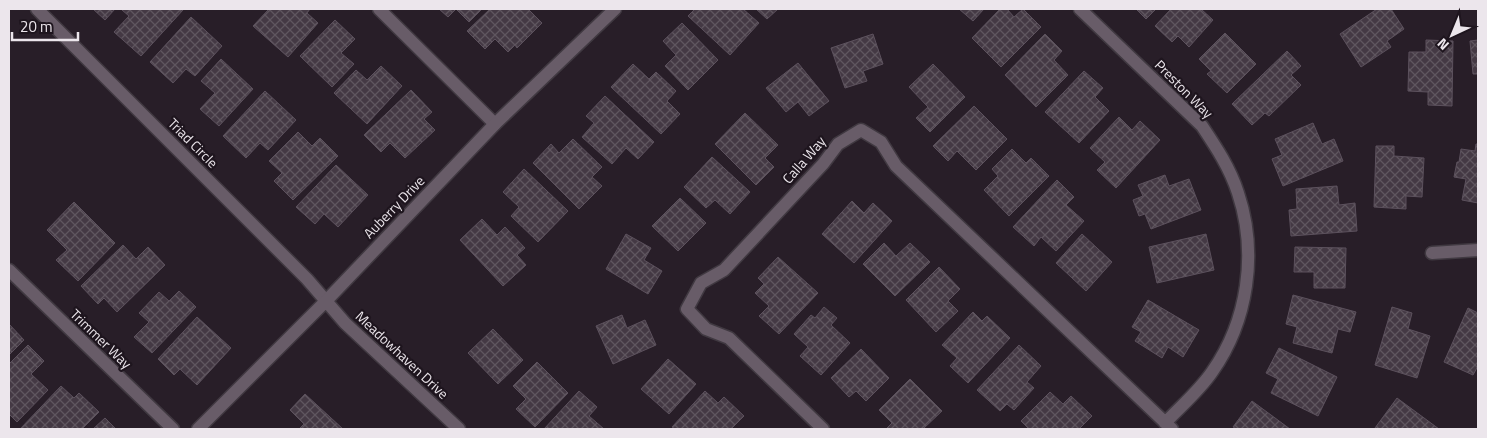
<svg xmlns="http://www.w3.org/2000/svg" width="1487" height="438" font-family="'Titillium Web',sans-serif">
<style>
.building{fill:url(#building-cross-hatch);stroke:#5c515d}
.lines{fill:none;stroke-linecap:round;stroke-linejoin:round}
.minor-casing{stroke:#403941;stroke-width:15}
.tertiary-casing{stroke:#403941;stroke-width:15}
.minor{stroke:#685c68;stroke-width:12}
.tertiary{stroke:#685c68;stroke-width:12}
.labels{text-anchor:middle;stroke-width:4.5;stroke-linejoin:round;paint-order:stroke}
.street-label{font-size:14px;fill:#ece6ec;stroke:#1e151e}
</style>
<defs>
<pattern id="building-cross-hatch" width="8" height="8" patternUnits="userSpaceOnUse" patternTransform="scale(1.25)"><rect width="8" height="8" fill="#443944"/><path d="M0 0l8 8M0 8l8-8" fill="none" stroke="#5f565f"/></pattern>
</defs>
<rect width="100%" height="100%" fill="#281e28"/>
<path class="building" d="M93 9H115L105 20Z
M124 9H181L183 10 141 56 114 32 129 16 122 10Z
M269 9H310L307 13 318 23 288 57 253 26Z
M439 9H482L469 22 456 9 448 17Z
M490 9H528L542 23 517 48 515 45 508 52 495 39 485 49 467 31Z
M695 9H743L759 23 730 55 688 16Z
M756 9H778L767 19Z
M959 9H984L973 21Z
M1000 9H1007L1014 17 1023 9 1041 27 1001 67 972 38Z
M1136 9H1156L1146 19Z
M1171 9H1201L1213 20 1189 47 1178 36 1172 42 1155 26Z
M1377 9H1391L1404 29 1387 41 1391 47 1361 67 1340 34Z
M191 17 222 46 195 76 186 69 173 83 150 62Z
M335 20 355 39 341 53 354 64 332 87 300 56Z
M682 23 718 60 688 90 665 66 676 55 663 41Z
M1225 33 1256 64 1227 93 1207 74 1211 71 1199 59Z
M873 34 883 64 863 71 867 81 845 88 831 48Z
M1045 34 1062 51 1054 60 1068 75 1036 107 1005 75Z
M1426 40 1453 41 1452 106 1428 105V92L1408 91 1409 52H1426Z
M1478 40V74H1473L1470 41Z
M1287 51 1301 66 1291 75 1301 85 1269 116 1265 113 1252 125 1232 104Z
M221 59 253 89 219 126 200 109 215 93 201 81Z
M798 63 829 101 809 116 798 102 786 112 766 88Z
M633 64 649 79 656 72 676 91 667 101 680 114 661 134 611 87Z
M933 64 965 97 930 132 916 118 928 107 909 87Z
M381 66 402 86 367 124 334 93 356 70 367 80Z
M1084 71 1103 88 1095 97 1109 111 1079 143 1045 112Z
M411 90 432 112 424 119 435 130 405 158 390 143 381 152 364 135Z
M265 91 296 120 268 150 260 143 246 158 223 136Z
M605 96 654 142 638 159 626 148 612 164 582 137 594 123 586 116Z
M974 106 1007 139 976 170 957 151 948 161 933 146Z
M745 113 778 145 765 158 774 167 756 185 715 144Z
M1119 117 1132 130 1140 121 1160 140 1116 188 1097 170 1105 162 1090 148Z
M1313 123 1322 144 1334 139 1343 161 1283 186 1272 159 1282 155 1275 139Z
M298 132 312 146 320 138 338 156 293 200 274 181 282 173 269 161Z
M573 139 602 167 592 177 602 186 579 209 533 163 551 144 559 153Z
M1476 144H1478V203L1462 200 1466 179 1454 177 1457 162H1459L1461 149 1475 151Z
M1376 146H1394V156L1424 158 1422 197 1406 196V209L1374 207Z
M1012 149 1026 163 1031 158 1049 176 1009 216 984 190 998 176 992 169Z
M712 157 750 192 730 214 715 200 706 208 684 187Z
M336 165 368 195 338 227 324 214 315 224 296 207Z
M524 169 568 211 538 242 511 216 519 207 503 192Z
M1165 175 1169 186 1189 179 1201 210 1151 229 1145 214 1139 216 1133 200 1143 196 1138 185Z
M1057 180 1074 197 1066 205 1084 221 1056 251 1041 237 1034 246 1013 227Z
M1337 186 1339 205 1355 203 1357 231 1291 236 1289 210 1297 209 1296 189Z
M680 198 706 223 678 251 652 226Z
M852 201 864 213 873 203 892 221 854 263 822 234Z
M74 202 115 243 78 281 56 260 67 250 47 230Z
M482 219 497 235 505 227 525 248 517 255 526 265 503 286 460 240Z
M626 234 651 248 644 260 662 271 648 294 606 269Z
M1082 234 1112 262 1086 291 1056 263Z
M1206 234 1214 270 1157 283 1149 247Z
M884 243 896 256 910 243 930 262 895 296 863 264Z
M123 245 136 259 148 247 165 265 117 312 104 298 98 304 81 286Z
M1295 247 1346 248 1345 288H1314V272H1294Z
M778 257 818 293 779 334 759 316 769 306 755 293 764 284 758 278Z
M939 267 960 289 948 301 958 311 936 332 906 300Z
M179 291 196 307 152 353 134 337 149 322 139 313 159 292 169 301Z
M1293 295 1356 312 1350 332 1338 329 1332 353 1293 343 1297 327 1286 324Z
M1148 300 1199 330 1183 357 1168 347 1162 358 1135 341 1141 332 1132 327Z
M824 307 837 318 831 325 850 343 821 375 800 356 808 347 794 334 811 315 815 318Z
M1392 307 1412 313 1408 329 1430 336 1417 378 1375 365Z
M1468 308 1478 313V366L1473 375 1444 362Z
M973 312 982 321 987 316 1010 338 968 383 950 366 957 358 942 345Z
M622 315 627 328 645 320 656 345 613 364 596 326Z
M197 317 231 348 197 385 180 369 174 375 158 359Z
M9 324 24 340 9 355Z
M493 329 523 360 498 384 468 353Z
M28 345 44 361 31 374 48 390 17 422 9 414V364Z
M1019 345 1041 366 1027 382 1034 388 1014 410 1007 404 1000 411 977 390Z
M1279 348 1337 377 1318 416 1271 393 1278 379 1266 373Z
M861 349 889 378 866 401 856 391 849 397 831 378Z
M668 359 696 384 669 414 641 389Z
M537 362 568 393 535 427 516 409 526 399 513 386Z
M910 379 942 411 923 429H886L892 423 879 410Z
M61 386 74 398 79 393 99 412 82 429H20Z
M579 391 597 407 589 416 604 429H544Z
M705 391 718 403 724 397 744 416 731 429H675L672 427Z
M1050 392 1063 404 1071 396 1092 416 1079 429H1029L1021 421Z
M305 394 343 429H299L304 424 290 410Z
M1397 398 1439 429H1377L1375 428Z
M1252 401 1290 429H1237L1233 427Z
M105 418 116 429H93Z"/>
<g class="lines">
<g class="minor-casing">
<path id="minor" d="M37 9 307 279 326 301
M379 9 495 124
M1080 9 1202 126C1216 147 1230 168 1238 193 1258 253 1248 321 1212 372 1199 391 1181 406 1165 423
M1432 253 1478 250
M9 270 173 429
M823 429 729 338 706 329 687 309 701 283 724 270 823 164 838 144 861 130 881 142 896 166 1172 429"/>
</g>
<g class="tertiary-casing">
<path id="tertiary" d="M326 301 345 323 459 429
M198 429 326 301 495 124 615 9"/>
</g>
<use href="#minor" class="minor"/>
<use href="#tertiary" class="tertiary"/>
</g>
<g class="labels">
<g class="street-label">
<text transform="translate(1184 89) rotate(45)" y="5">Preston Way</text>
<text transform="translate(193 143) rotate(45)" y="5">Triad Circle</text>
<text transform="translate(804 160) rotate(-49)" y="5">Calla Way</text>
<text transform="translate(394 207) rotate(-46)" y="5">Auberry Drive</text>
<text transform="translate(101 339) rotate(44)" y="5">Trimmer Way</text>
<text transform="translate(402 355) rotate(43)" y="5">Meadowhaven Drive</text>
</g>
</g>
<rect width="1487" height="438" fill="none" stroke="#ece6ec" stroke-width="20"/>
<g transform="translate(1452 35) rotate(224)" stroke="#1e151e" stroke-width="4" paint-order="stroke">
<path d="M0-4L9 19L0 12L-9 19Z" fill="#ece6ec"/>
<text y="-8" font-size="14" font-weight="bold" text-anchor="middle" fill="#ece6ec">N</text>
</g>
<path d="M12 32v8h66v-8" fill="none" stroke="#ece6ec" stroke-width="2.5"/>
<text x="20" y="32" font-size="15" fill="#ece6ec" stroke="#1e151e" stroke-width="4" paint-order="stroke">20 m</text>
</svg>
